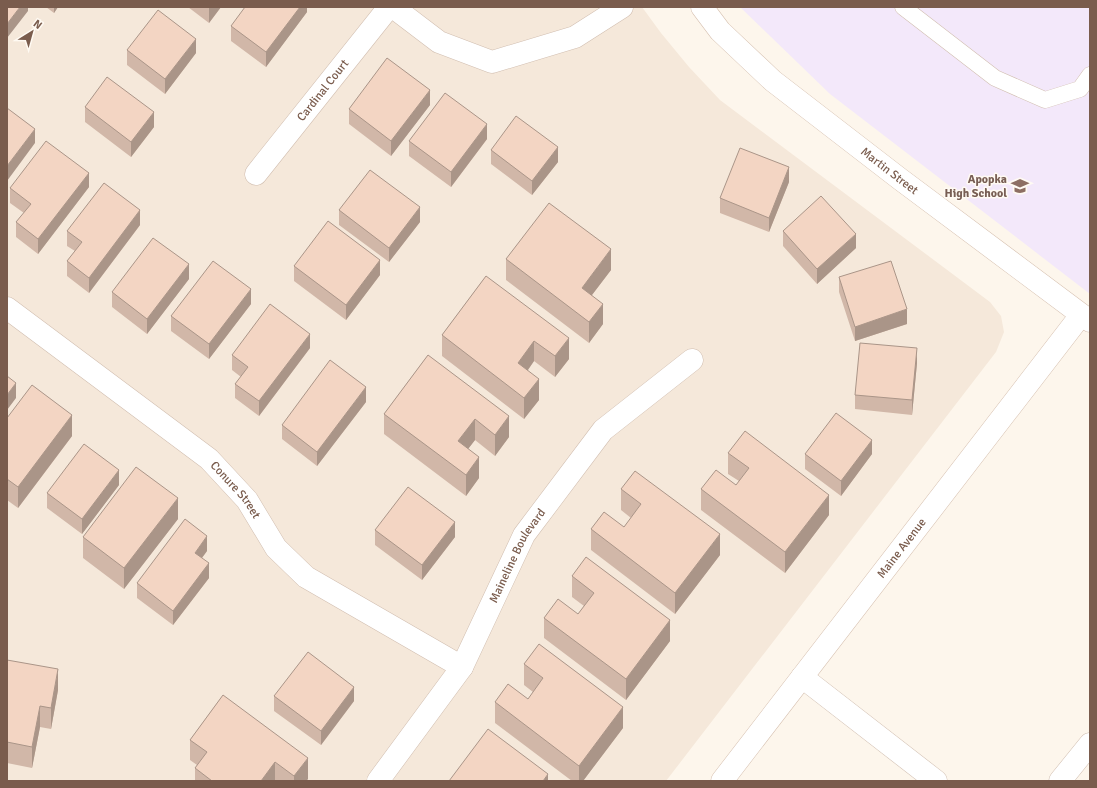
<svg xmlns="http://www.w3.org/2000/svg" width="1097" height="788" font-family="Signika,sans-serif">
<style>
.residential{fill:#f5e8da}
.education{fill:#f3e8fa}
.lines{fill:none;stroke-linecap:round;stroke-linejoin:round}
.lane-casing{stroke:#d1beb0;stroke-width:17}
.street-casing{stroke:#d1beb0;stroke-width:23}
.secondary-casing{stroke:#d6c0b0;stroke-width:23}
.lane{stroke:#fff;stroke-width:16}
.street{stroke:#fff;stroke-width:22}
.secondary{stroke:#fff;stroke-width:22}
.wall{fill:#d1b7a8}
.shaded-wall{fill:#aa9588}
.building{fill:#f3d5c3;stroke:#aa9588}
.labels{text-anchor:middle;stroke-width:3;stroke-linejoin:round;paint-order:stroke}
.street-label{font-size:12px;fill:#7a5c4d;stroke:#fffaf3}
.education-label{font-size:12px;font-weight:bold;fill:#785e54;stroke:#fffaf3;text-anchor:end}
</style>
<rect width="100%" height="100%" fill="#fdf6ec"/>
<path class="residential" d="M7 7H642L661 33 689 67 720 100 990 302 1001 316 1004 332 996 352 666 781H7Z"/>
<path class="education" d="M740 7H1090V294L830 94Z"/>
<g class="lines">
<g class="lane-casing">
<path id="lane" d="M903 7 995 78 1045 100 1080 89 1090 75"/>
</g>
<g class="street-casing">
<g id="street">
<path d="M393 7 439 42 492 62 575 37 622 7"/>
<path id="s1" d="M256 174 389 7"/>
<path id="s2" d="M7 308 209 459 247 500 276 548 306 577 462 667"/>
<path d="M802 677 936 781"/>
<path id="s3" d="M378 781 462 667 524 535 603 430 692 360"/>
<path d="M1060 781 1090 744"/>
</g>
</g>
<g class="secondary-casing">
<g id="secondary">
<path id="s4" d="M702 7 720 31 773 81 900 179 1090 321"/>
<path id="s5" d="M722 781 1081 315"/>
</g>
</g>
<use href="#lane" class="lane"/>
<use href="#street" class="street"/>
<use href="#secondary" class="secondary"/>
</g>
<path class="wall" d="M46 7H58L54 13Z
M188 7H221L209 23Z
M307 7V12L266 67 231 41V26Z
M127 50 196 53 165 94 127 65Z
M430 105 391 156 349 124V109Z
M85 107 154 127 131 157 85 122Z
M487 139 451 187 409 156V141Z
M491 150 558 162 532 195 491 164Z
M789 182 769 232 720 213V198Z
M89 187 38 254 16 237V222L24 213 10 203V188Z
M339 210 420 222 389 262 339 225Z
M140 225 89 293 67 276V261L75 251 67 246V231Z
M783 231 856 248 817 284 783 246Z
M506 259 611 270 592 295 603 324 589 343 506 280Z
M294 266 380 275 346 320 294 281Z
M486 276 569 359 555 377 534 361 528 370 539 400 524 419 442 356V335Z
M839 277 907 324 855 341 839 292Z
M189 279 147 334 112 307V292Z
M251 304 209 359 171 331V316Z
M310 348 259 416 235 398V384L241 377 232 370V355Z
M428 355 509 437 495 456 475 440 468 449 479 478 466 496 384 434V414Z
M917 363 912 415 855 409V395Z
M366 402 317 466 282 439V425Z
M7 418 72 436 18 508 7 500Z
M728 453 829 515 785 573 701 510V489L736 485 739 481 728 474Z
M805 454H872L841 496 805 469Z
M119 485 82 534 47 508V493Z
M621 489 720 555 675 614 591 550V529L624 527 631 518 621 510Z
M178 519 124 589 83 558V537Z
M375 530 455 537 422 580 375 545Z
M207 551 202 558 209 578 173 625 137 598V583Z
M572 576 670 641 626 700 544 638V618L578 614 584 606 572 597Z
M7 660 58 690 51 729 40 727 32 768 7 763Z
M524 664 623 728 583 781H572L495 723V702L528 699 533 692 524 685Z
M223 695 308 779 306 781H195V768L197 765 190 760V740Z
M274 696 354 701 321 745 274 711Z"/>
<path class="shaded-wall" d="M20 7H28V11L7 38V24Z
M54 7H58L54 13Z
M210 7H221L209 23V8Z
M300 7H307V12L266 67V52Z
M196 39V53L165 94V79Z
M430 90V105L391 156V141Z
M154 112V127L131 157V142Z
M487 124V139L451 187V172Z
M35 129V143L7 181V166Z
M558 147V162L532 195V181Z
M789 167V182L769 232V218Z
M89 173V187L38 254V239Z
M420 207V222L389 262V248Z
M140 210V225L89 293V278Z
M856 234V248L817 284V269Z
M611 249V270L582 308V288Z
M380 260V275L346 320V305Z
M189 264V279L147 334V319Z
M251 289V304L209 359V344Z
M603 304V324L589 343V322Z
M907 309V324L855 341V327Z
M310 334V348L259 416V401Z
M569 338V359L555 377V356Z
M534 341V361L518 384V363Z
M917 348V363L912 415V400Z
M539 379V400L524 419V398Z
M16 383V398L7 410V395Z
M366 387V402L317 466V452Z
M72 415V436L18 508V487Z
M509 416V437L495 456V435Z
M475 419V440L458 462V441Z
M872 440V454L841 496V481Z
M479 457V478L466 496V475Z
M119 470V485L82 534V519Z
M829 495V515L785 573V552Z
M178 498V519L124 589V568Z
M455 522V537L422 580V565Z
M720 534V555L675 614V593Z
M207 536V551L195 567V553Z
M209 563V578L173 625V611Z
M8 597V618L7 619V598Z
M670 620V641L626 700V679Z
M58 669V690L51 729V708Z
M354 687V701L321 745V731Z
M40 706V727L32 768V747Z
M623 707V728L583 781H579V766Z
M308 758V779L306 781H294V776Z
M275 762V781H261Z
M548 774V781H543Z"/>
<path class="building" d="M7 7H20L7 24Z
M245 7H300L266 52 231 26Z
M158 10 196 39 165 79 127 50Z
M387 58 430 90 391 141 349 109Z
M107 77 154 112 131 142 85 107Z
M445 93 487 124 451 172 409 141Z
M7 108 35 129 7 166Z
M516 116 558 147 532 181 491 150Z
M46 141 89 173 38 239 16 222 31 204 10 188Z
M740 148 789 167 769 218 720 198Z
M370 170 420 207 389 248 339 210Z
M104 183 140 210 89 278 67 261 82 242 67 231Z
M821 196 856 234 817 269 783 231Z
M549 203 611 249 582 288 603 304 589 322 506 259Z
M328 221 380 260 346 305 294 266Z
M153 238 189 264 147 319 112 292Z
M213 261 251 289 209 344 171 316Z
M891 261 907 309 855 327 839 277Z
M486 276 569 338 555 356 534 341 518 363 539 379 524 398 442 335Z
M270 304 310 334 259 401 235 384 248 367 232 355Z
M860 343 917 348 912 400 855 395Z
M428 355 509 416 495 435 475 419 458 441 479 457 466 475 384 414Z
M330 360 366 387 317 452 282 425Z
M7 376 16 383 7 395Z
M32 385 72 415 18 487 7 479V418Z
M836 413 872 440 841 481 805 454Z
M745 431 829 495 785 552 701 489 716 470 736 485 749 468 728 453Z
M84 444 119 470 82 519 47 493Z
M136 467 178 498 124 568 83 537Z
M635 471 720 534 675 593 591 529 604 512 624 527 641 504 621 489Z
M408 487 455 522 422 565 375 530Z
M185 519 207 536 195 553 209 563 173 611 137 583Z
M586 557 670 620 626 679 544 618 558 599 578 614 594 593 572 576Z
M539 644 623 707 579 766 495 702 508 684 528 699 543 678 524 664Z
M308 652 354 687 321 731 274 696Z
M7 660 58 669 51 708 40 706 32 747 7 742Z
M223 695 308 758 294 776 275 762 261 781H212L195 768 207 752 190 740Z
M488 729 548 774 543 781H449Z"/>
<defs>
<g id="school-bare" transform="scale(1.38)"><path d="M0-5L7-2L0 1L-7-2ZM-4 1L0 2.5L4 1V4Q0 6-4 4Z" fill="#8d6e63" stroke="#fffaf3" stroke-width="2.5" paint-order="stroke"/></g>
</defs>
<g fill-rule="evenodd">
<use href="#school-bare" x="1020" y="186"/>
</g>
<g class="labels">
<g class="street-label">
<text dy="4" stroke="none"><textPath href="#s1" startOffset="107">Cardinal Court</textPath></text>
<text dy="4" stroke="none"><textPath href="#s4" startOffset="250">Martin Street</textPath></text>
<text dy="4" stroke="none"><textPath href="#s2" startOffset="293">Conure Street</textPath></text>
<text dy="4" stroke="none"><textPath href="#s5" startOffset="294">Maine Avenue</textPath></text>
<text dy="4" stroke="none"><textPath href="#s3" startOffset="266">Maineline Boulevard</textPath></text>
</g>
<g class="education-label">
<text x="1007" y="183">Apopka<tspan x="1007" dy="14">High School</tspan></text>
</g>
</g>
<rect width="1097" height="788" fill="none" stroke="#7a5c4d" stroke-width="16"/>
<g transform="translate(32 32) rotate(37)" stroke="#fffaf3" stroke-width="3" paint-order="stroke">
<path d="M0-3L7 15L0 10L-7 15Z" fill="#7a5c4d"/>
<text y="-6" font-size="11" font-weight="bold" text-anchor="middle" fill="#7a5c4d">N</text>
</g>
</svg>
